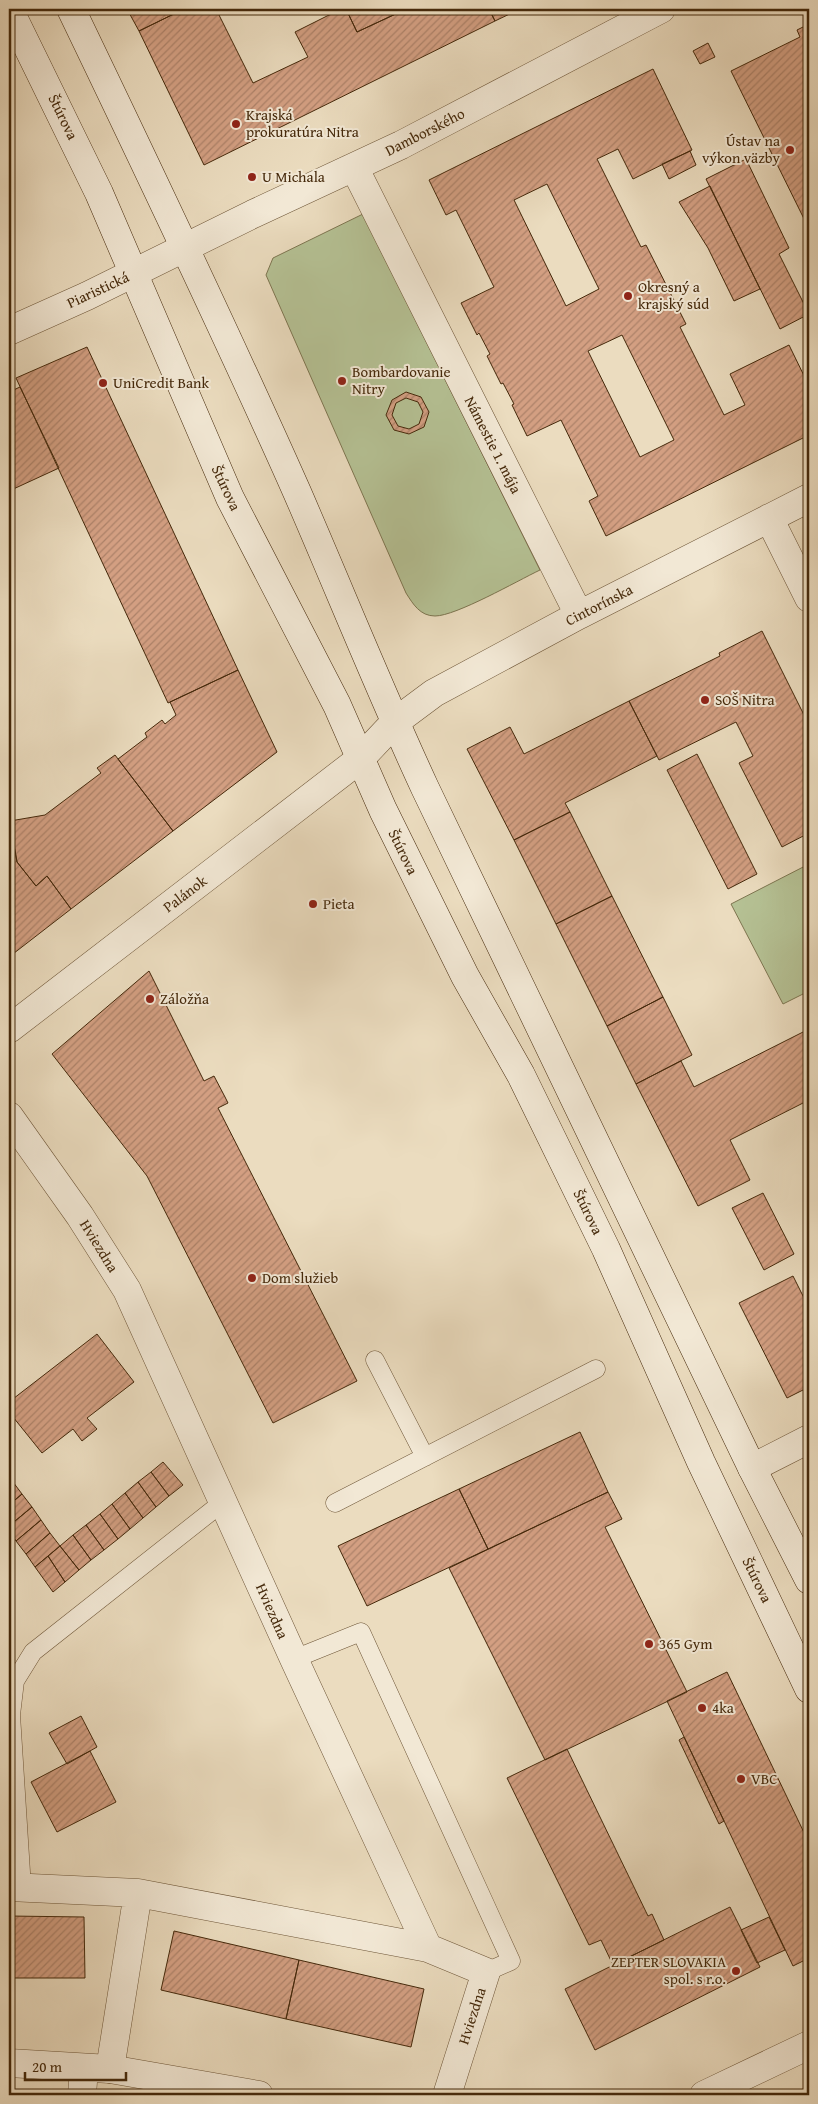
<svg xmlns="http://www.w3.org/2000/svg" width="818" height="2104" font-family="'Gentium Book Plus',serif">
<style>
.green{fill:#b5c194;stroke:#7d7550}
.building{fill:url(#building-hatch);stroke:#45290b;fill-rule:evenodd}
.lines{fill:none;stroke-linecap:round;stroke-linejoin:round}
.service-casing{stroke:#6e5638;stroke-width:19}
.minor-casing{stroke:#6e5638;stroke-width:29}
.tertiary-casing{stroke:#6e5638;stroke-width:29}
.secondary-casing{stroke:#45290b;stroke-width:29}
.service{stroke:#f2e8d5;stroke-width:18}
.minor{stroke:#f2e8d5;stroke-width:28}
.tertiary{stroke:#f2e8d5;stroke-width:28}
.secondary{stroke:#f2e8d5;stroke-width:28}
.poi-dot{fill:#8f2418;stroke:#f2e8d5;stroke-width:2}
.labels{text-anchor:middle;stroke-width:4;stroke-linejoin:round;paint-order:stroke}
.poi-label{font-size:15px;fill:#45290b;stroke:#f2e8d5;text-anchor:start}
.street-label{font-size:15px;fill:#45290b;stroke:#f2e8d5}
</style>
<defs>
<pattern id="building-hatch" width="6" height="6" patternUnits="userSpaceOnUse" patternTransform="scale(1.25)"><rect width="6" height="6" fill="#d39f82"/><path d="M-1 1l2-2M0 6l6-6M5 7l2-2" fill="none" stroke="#ad8269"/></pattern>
</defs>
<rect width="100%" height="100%" fill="#ebdcbf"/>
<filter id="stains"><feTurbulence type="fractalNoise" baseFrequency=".004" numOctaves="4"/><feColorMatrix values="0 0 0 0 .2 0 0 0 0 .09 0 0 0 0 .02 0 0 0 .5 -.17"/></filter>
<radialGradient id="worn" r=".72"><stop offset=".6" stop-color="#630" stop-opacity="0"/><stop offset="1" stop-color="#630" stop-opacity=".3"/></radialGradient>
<path class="green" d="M363 214 540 570C517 581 456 616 435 616 420 616 413 604 406 593L266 275 273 258Z
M809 864V991L783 1004 731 904Z"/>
<path class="building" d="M127 9H184L139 31Z
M184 9H216L253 83 308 57 295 32 341 9H346L357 32 406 9H489L495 21 204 165 139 31Z
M346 9H396L398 13 357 32Z
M489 9H520L495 21Z
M809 24V229L731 71 800 37 797 30Z
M708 43 715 57 700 64 693 51Z
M653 69 692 150 633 179 618 149 597 159 641 247 646 245 686 324 680 327 724 415 745 405 730 374 789 345 809 386V435L606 536 589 501 598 496 561 420 527 436 512 405 514 404 503 383 501 384 487 356 490 354 479 333 477 335 461 303 494 287 456 210 446 215 429 180ZM547 184 599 289 566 306 514 200ZM622 335 674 440 640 457 588 351Z
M690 151 696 165 669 179 662 164Z
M746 159 789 248 779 254 809 314 780 329 706 179Z
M710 186 760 289 734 301 708 248 679 202Z
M87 347 238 670 168 703 16 378Z
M20 387 59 468 9 491V392Z
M406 392 421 397 429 412 424 427 409 434 394 430 386 415 392 400ZM406 398 418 402 423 412 419 424 409 429 398 426 392 415 396 403Z
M762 631 809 725V833L782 847 739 763 753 756 736 722 659 760 629 701 720 656 719 653Z
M238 670 277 752 173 831 118 759 147 737 145 733 162 720 165 724 176 715 170 702Z
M629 701 657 756 565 803 570 812 514 840 467 749 510 727 524 754Z
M697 754 757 874 728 889 667 770Z
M115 755 173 831 71 909 47 876 36 886 17 862 10 821 45 815 101 773 97 768Z
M570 812 612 896 556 924 514 840Z
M9 820 17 862 36 886 47 876 71 909 9 957Z
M612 896 663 997 607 1026 556 924Z
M149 971 204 1081 214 1076 225 1097 228 1103 218 1108 357 1381 273 1423 147 1176 52 1054Z
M663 997 692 1055 636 1084 607 1026Z
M809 1029V1100L730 1140 750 1180 698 1206 636 1084 681 1061 694 1087Z
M763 1193 794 1254 764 1270 732 1208Z
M793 1276 809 1308V1387L787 1398 739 1303Z
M97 1334 134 1382 87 1418 97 1429 82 1441 73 1429 42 1453 9 1412V1402Z
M580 1432 608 1492 488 1549 459 1489Z
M163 1462 183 1485 169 1496 151 1472Z
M151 1472 169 1496 156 1507 138 1482Z
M13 1482 22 1494 9 1505V1485Z
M138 1482 156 1507 143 1518 125 1493Z
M459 1489 488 1549 367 1606 338 1546Z
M608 1492 622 1519 605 1527 687 1692 545 1760 449 1568Z
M125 1493 143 1518 130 1529 112 1504Z
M22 1494 32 1507 9 1526V1505Z
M112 1504 130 1529 118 1539 100 1514Z
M32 1507 41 1520 16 1541 9 1530V1526Z
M100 1514 118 1539 104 1550 86 1525Z
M41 1520 50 1533 26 1554 16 1541Z
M86 1525 104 1550 91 1560 73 1535Z
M50 1533 60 1546 35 1567 26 1554Z
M73 1535 91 1560 79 1570 60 1546Z
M60 1546 79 1570 65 1582 48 1556Z
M48 1556 65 1582 53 1592 35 1567Z
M727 1672 809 1843V1958L793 1966 667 1701Z
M81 1716 97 1747 67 1764 49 1733Z
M684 1737 724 1821 719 1824 679 1740Z
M567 1749 648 1916 652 1914 664 1940 613 1965 601 1940 589 1945 507 1778Z
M90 1751 116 1802 57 1832 31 1782Z
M730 1907 760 1967 595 2050 565 1989Z
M9 1916 84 1917 85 1978H9Z
M769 1917 785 1950 757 1963 741 1930Z
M174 1931 299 1960 286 2019 161 1990Z
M299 1960 424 1989 411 2047 286 2019Z"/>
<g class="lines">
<g class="service-casing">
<path id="service" d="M375 1360 425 1457
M335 1503 596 1369
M294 1659 361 1632 511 1961 486 1972
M22 1888 11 1715 15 1681 33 1652 223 1502"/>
</g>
<g class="minor-casing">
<path id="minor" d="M354 167 579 615
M9 331 87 296 253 214 401 145 661 9
M769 518 809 598
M9 1029 360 759 395 722 434 693 579 615 809 498
M9 1116 80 1216 127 1290 294 1659 428 1948
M752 1468 809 1439
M9 1887 138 1893 428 1948 486 1972 447 2095
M110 2069 138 1893
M82 2095 84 2068"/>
</g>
<g class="tertiary-casing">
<path id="tertiary" d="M9 2063 110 2069 259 2095
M704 2095 809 2045"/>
</g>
<g class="secondary-casing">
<path id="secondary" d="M9 9 99 193 230 498 337 705 383 810 465 976 521 1075 606 1249 701 1462 809 1689
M71 9C148 169 225 330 297 492 340 591 380 691 425 788L752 1468 809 1580"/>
</g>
<use href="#service" class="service"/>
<use href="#minor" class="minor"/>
<use href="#tertiary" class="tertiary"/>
<use href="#secondary" class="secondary"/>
</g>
<g class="poi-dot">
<circle cx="236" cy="124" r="5"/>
<circle cx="790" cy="150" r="5"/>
<circle cx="252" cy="177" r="5"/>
<circle cx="628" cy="296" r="5"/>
<circle cx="342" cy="381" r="5"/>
<circle cx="103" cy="383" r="5"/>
<circle cx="705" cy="700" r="5"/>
<circle cx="313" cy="904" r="5"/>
<circle cx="150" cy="999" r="5"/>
<circle cx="252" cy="1278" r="5"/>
<circle cx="649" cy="1644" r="5"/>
<circle cx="702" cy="1708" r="5"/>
<circle cx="741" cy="1779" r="5"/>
<circle cx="736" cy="1971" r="5"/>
</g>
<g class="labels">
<g class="poi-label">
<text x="246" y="120">Krajská<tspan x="246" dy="17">prokuratúra Nitra</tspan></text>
<text x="780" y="146" text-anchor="end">Ústav na<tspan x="780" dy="17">výkon väzby</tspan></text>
<text x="262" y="182">U Michala</text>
<text x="638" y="292">Okresný a<tspan x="638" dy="17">krajský súd</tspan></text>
<text x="352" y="377">Bombardovanie<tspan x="352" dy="17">Nitry</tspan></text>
<text x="113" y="388">UniCredit Bank</text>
<text x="715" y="705">SOŠ Nitra</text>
<text x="323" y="909">Pieta</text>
<text x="160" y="1004">Záložňa</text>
<text x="262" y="1283">Dom služieb</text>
<text x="659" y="1649">365 Gym</text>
<text x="712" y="1713">4ka</text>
<text x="751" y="1784">VBC</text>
<text x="726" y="1967" text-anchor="end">ZEPTER SLOVAKIA<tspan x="726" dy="17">spol. s r.o.</tspan></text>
</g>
<g class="street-label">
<text transform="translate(63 117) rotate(64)" y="5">Štúrova</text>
<text transform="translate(425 132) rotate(-27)" y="5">Damborského</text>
<text transform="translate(98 290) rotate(-25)" y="5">Piaristická</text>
<text transform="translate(493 445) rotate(63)" y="5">Námestie 1. mája</text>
<text transform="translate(226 488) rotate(65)" y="5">Štúrova</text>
<text transform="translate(599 605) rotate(-27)" y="5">Cintorínska</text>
<text transform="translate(403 852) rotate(64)" y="5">Štúrova</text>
<text transform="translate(185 894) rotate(-37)" y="5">Palánok</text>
<text transform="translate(588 1212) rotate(64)" y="5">Štúrova</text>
<text transform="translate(99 1246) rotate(58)" y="5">Hviezdna</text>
<text transform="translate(757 1580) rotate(64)" y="5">Štúrova</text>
<text transform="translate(272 1611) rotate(66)" y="5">Hviezdna</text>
<text transform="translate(472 2016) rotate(-72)" y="5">Hviezdna</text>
</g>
</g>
<rect width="818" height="2104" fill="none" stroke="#ebdcbf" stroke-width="30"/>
<rect x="10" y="10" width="798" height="2084" fill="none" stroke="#45290b" stroke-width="2.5"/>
<rect x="15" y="15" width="788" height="2074" fill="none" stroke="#45290b"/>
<path d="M25 2072v8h101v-8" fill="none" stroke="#45290b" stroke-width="2.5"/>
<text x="32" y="2072" font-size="15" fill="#45290b" stroke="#f2e8d5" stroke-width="4" paint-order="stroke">20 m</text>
<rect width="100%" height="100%" filter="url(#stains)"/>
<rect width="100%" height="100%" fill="url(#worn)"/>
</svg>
